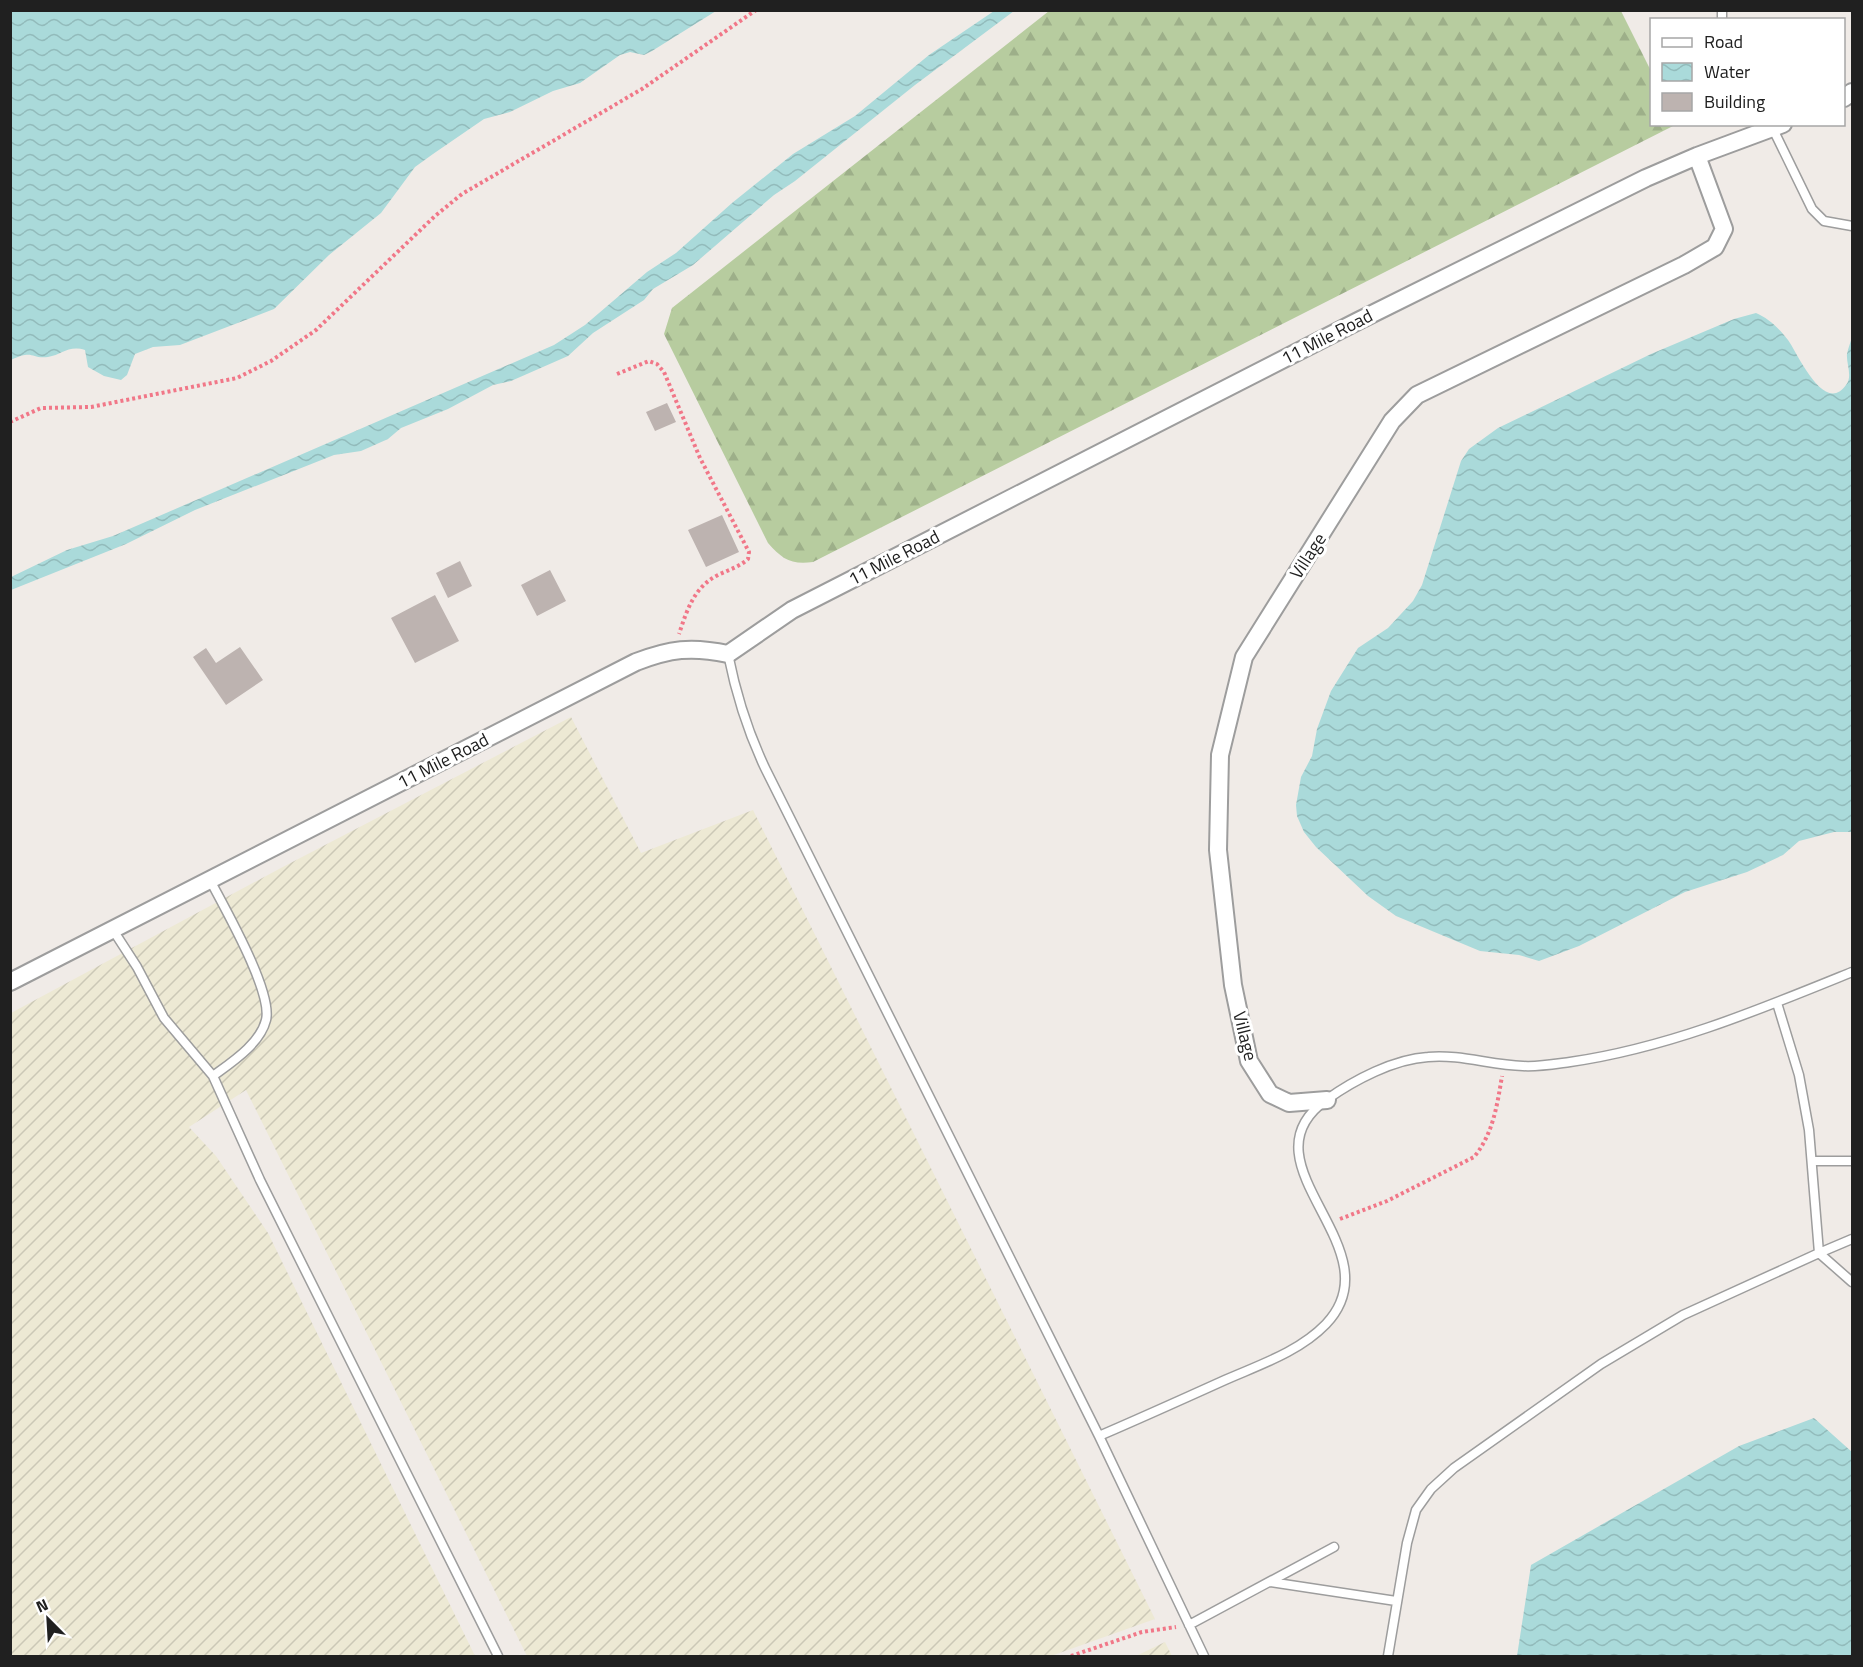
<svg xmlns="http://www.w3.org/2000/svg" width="1863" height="1667" font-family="'Titillium Web',sans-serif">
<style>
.farmland{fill:url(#farmland-furrows)}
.forest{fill:url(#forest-firs)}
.water{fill:url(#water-waves)}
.building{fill:#bdb3b0}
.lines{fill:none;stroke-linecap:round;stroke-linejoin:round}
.lane-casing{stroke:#9d9d9d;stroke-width:11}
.street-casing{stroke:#9d9d9d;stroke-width:20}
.path{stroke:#f17788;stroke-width:4;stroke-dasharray:3 3;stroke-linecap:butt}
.lane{stroke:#fff;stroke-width:8}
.street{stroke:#fff;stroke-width:16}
.labels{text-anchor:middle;stroke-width:6;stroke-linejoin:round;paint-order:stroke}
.street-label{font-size:18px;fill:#202020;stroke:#fff}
</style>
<defs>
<pattern id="farmland-furrows" width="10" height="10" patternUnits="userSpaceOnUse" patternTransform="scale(1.5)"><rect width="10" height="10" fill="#ede9d4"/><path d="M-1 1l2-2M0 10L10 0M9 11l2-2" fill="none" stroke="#cbc8b6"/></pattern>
<pattern id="forest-firs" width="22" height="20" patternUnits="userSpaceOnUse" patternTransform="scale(1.5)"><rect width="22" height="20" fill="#b7cc9f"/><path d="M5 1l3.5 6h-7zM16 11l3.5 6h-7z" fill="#9daf89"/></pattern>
<pattern id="water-waves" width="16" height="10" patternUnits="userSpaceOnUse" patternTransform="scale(1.5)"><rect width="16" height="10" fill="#aadada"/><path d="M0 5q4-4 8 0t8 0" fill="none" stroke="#92bbbb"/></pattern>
</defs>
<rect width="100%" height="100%" fill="#f0ebe7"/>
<path class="farmland" d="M571 717 641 853 753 810 1155 1619 1051 1656H527L246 1090 189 1127 216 1156 268 1233 475 1656H11V1013L279 869Z
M1165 1642 1172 1656H1136Z"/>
<path class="forest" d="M1049 11H1621L1651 71 1652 124 1675 125 813 562C791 565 782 559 768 543L664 334 672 308Z"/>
<path class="water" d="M10 11 11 10 716 11 652 51 644 55 630 52 620 55 580 83 553 91 510 112 484 119 433 154 415 167 381 213 329 255 274 309 180 345 153 347 135 354 127 375 121 380 104 376 88 367 85 350C68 345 62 355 48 357 30 359 34 349 11 360Z
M994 11H1014L915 85 795 181 774 195 693 265 653 289 644 300 593 333 568 356 511 381 493 385 448 409 401 428 388 439 361 451 334 455 195 510 126 544 11 590V577L67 550 113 536 554 345 585 325 647 272 676 253 732 203 793 154 855 116 929 55Z
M1756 313C1768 318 1780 329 1788 340 1797 352 1824 416 1846 385 1853 376 1846 364 1847 354 1848 348 1851 342 1852 336V832H1834L1799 841 1783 855 1747 872 1685 892 1579 946 1539 961 1519 955 1480 951 1396 916 1368 896 1316 847 1304 832 1297 816 1296 805 1301 777 1312 756 1317 729 1331 691 1358 648 1388 628 1413 601 1422 585 1461 461 1469 449 1498 428 1651 354 1734 319Z
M1814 1418 1852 1452V1656H1517L1531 1565 1739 1446Z"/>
<path class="building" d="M667 403 676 422 655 431 646 412Z
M722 515 739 552 706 567 688 530Z
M460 561 472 586 448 598 436 573Z
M550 570 566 601 537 616 521 585Z
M435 595 459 641 415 663 391 618Z
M240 647 263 680 226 705 193 657 206 648 216 663Z"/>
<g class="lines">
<g class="lane-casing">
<path id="lane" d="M1722 20V10
M1772 127 1812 209 1824 221 1852 226
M728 654C736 694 747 730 765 768L1099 1436 1204 1656
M210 880C224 907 273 992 266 1020 260 1044 232 1062 213 1076
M113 930 137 967 164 1018 213 1076 260 1180 498 1656
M1777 1003 1799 1075 1809 1130 1819 1253 1852 1239
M1812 1161H1852
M1099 1436C1141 1418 1183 1399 1225 1380 1259 1365 1299 1352 1326 1324 1398 1248 1237 1164 1326 1100 1354 1080 1394 1059 1428 1057 1459 1054 1491 1065 1523 1066 1538 1067 1555 1064 1570 1062 1668 1048 1761 1009 1852 972
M1270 1582 1396 1601
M1189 1625 1334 1547
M1388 1656 1407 1543 1416 1510 1431 1489 1454 1468 1601 1364 1683 1315 1819 1253 1852 1282"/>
</g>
<g class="street-casing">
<path id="street" d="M1844 98 1852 92
M10 982 636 662C670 649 691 646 728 654L792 610 1358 321 1646 178 1697 156 1783 124
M1327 1100 1289 1103 1270 1094 1249 1061 1233 985 1218 850 1220 755 1244 657 1392 421 1417 395 1684 265 1715 247 1724 229 1697 156"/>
</g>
<path class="path" d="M617 374 649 361 657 364 664 372 700 458 749 552 748 559C739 567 728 570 718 575 694 587 687 610 679 634
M10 422 41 408 91 407 237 378 271 361 316 330 435 216 462 194 642 89 756 10
M1340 1219 1387 1201 1474 1157C1493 1134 1497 1106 1502 1076
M1071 1656 1142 1632 1176 1627"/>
<use href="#lane" class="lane"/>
<use href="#street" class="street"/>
</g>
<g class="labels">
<g class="street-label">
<text transform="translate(1327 337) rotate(-27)" y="6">11 Mile Road</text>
<text transform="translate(1308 556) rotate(-57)" y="6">Village</text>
<text transform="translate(894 558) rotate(-27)" y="6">11 Mile Road</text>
<text transform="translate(443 761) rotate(-27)" y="6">11 Mile Road</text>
<text transform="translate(1245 1036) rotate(76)" y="6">Village</text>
</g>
</g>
<rect width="1863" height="1667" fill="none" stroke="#202020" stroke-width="24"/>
<rect x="1650" y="18" width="195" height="108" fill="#ffffff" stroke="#a6a6a6" stroke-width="1.5"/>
<rect x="1662" y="38" width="30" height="9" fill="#ffffff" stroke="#a6a6a6" stroke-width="1.5"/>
<text x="1704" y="48" font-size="18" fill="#202020">Road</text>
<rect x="1662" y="63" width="30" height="18" fill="url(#water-waves)" stroke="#a6a6a6" stroke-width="1.5"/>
<text x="1704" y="78" font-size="18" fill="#202020">Water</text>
<rect x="1662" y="93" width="30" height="18" fill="#bdb3b0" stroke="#a6a6a6" stroke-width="1.5"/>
<text x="1704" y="108" font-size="18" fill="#202020">Building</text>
<g transform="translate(48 1619) rotate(336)" stroke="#ffffff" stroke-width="4.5" paint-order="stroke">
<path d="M0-4.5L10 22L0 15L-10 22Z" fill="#202020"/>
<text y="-9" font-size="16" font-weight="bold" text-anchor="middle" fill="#202020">N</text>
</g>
</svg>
